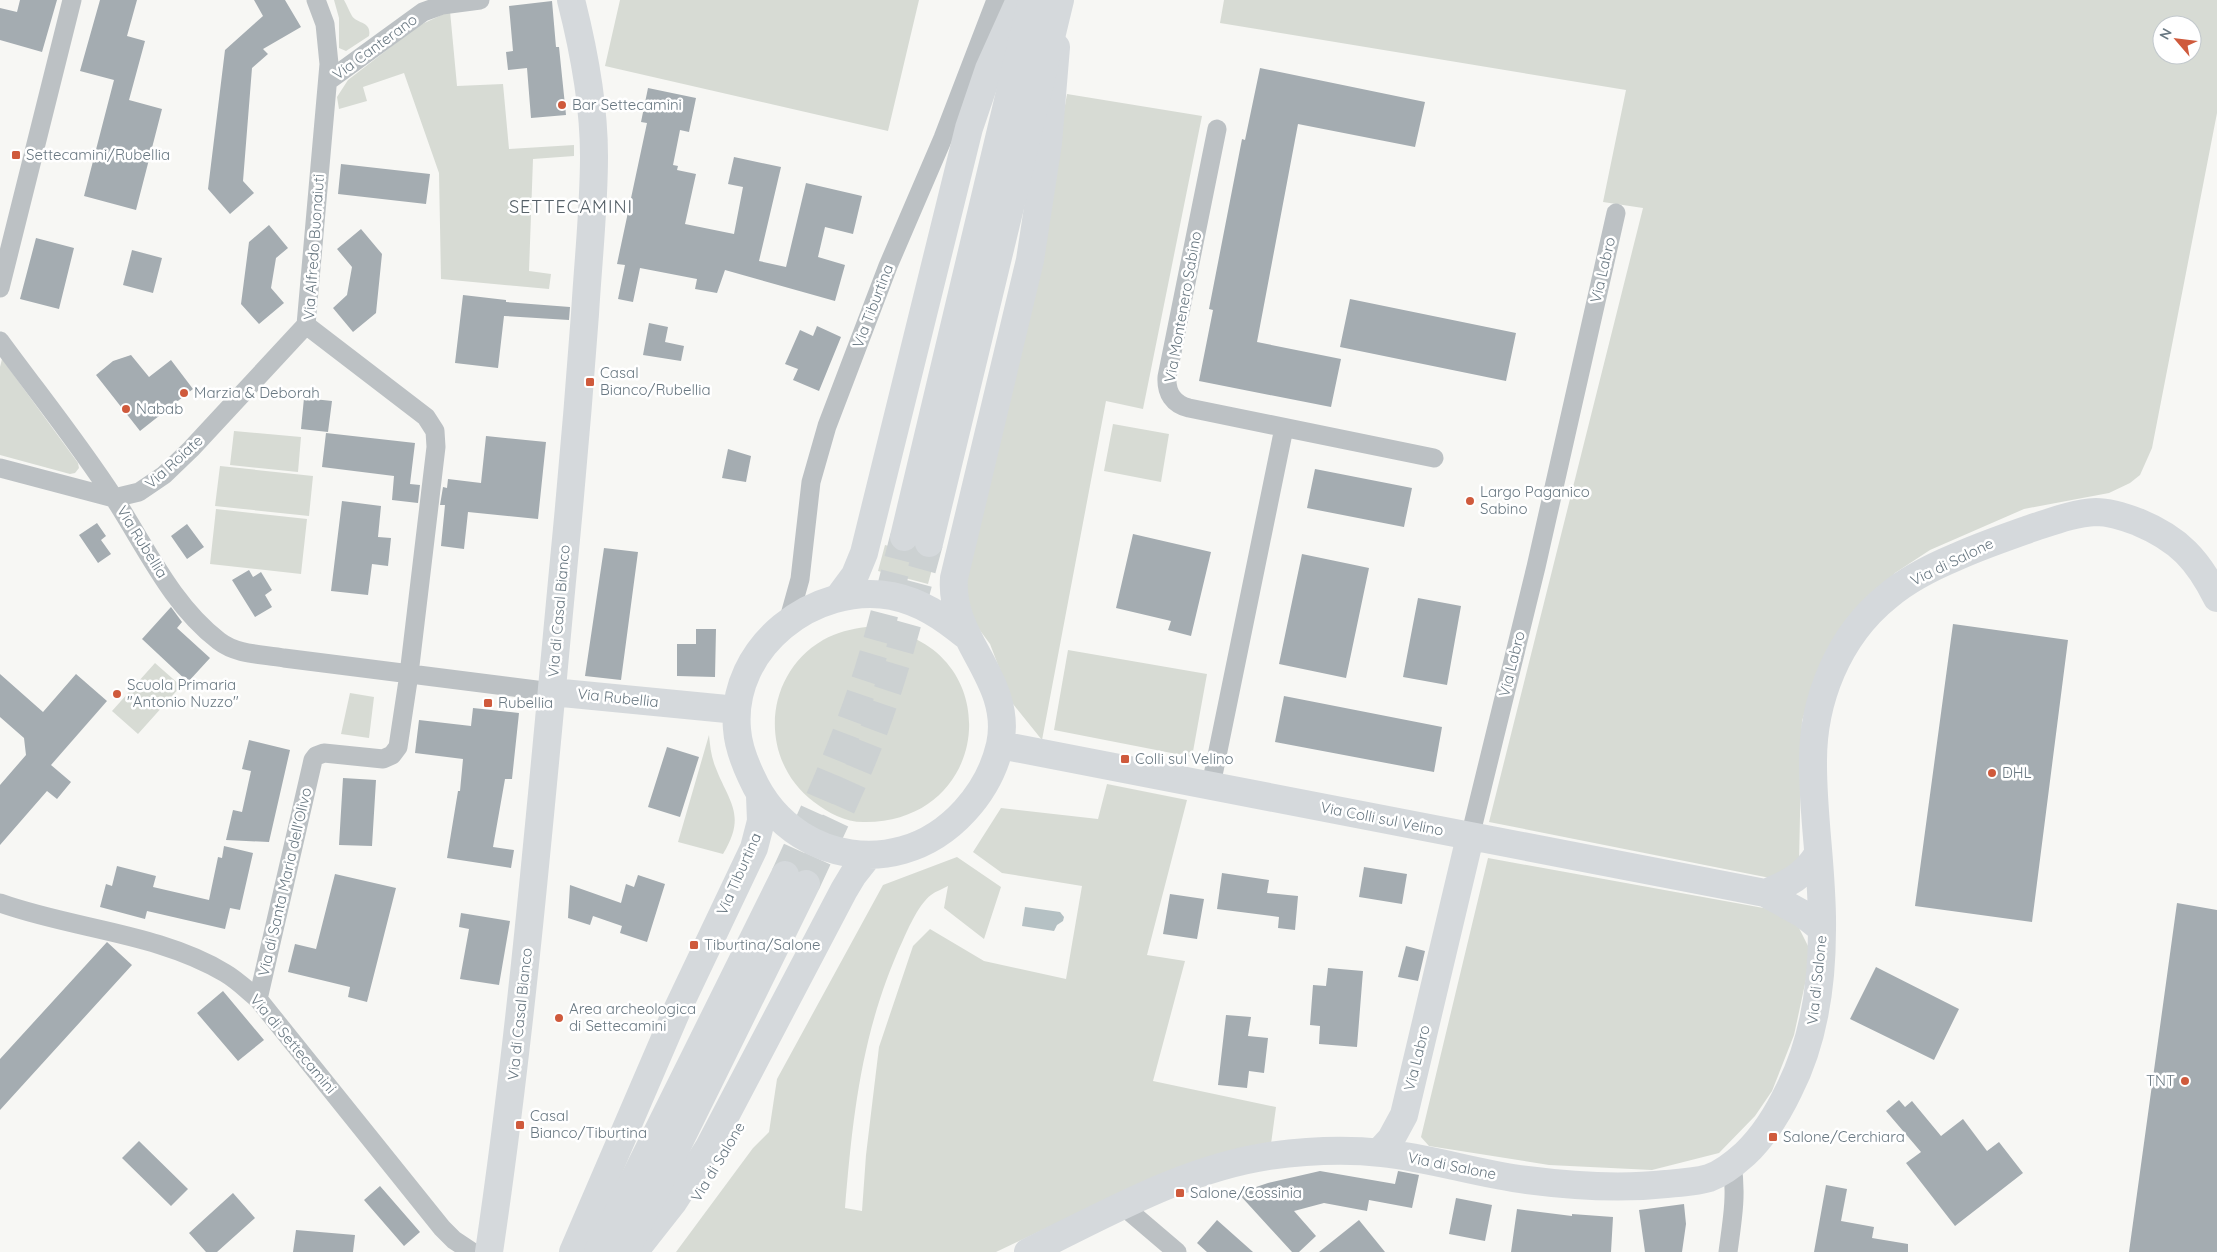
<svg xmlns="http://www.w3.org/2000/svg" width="2217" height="1252" font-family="Quicksand,sans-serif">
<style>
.green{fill:#d7dbd4;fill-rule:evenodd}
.water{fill:#b5c1c4}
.building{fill:#a4acb1}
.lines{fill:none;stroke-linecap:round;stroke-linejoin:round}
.primary-tunnel{stroke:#ccd1d2;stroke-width:28;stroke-dasharray:28 14;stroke-linecap:butt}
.street{stroke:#bcc1c4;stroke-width:19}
.secondary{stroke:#d5d9dc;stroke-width:28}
.primary{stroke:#d5d9dc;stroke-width:28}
.poi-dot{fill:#cf5a3c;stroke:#fff;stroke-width:2}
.labels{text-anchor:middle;stroke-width:5;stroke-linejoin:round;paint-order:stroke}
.street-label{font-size:15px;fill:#697882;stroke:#fff}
.poi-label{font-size:15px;fill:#697882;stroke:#fff;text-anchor:start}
.quarter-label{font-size:18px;letter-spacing:1px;fill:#566168;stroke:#fff}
</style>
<rect width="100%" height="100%" fill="#f7f7f4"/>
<path class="green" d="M334 0H344C347 5 349 11 352 16 357 24 372 21 369 36L346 51 339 48V18Z
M620 0H919L888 131 605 66Z
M1224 0H2217V113L2152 448 2140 475 2130 483 2109 493 2024 509 1930 550 1895 573 1818 670 1802 721 1799 863 1770 878 1489 822 1643 208 1603 202 1626 90 1220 23ZM2162 25H2192V55H2162Z
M450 11 457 86 503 84 509 149 574 145V156L533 159 529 271 551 274 549 289 441 279 439 173 404 73 363 87 367 101 339 109 337 97 348 80 418 26Z
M1067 94 1202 116 1143 409 1106 401 1042 740 1013 704 990 644 976 625 965 602 964 569 1039 253Z
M2 359 78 463 79 468 75 473 70 474 0 455V367Z
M1113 424 1169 434 1161 482 1104 471Z
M234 431 301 437 298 472 230 465Z
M220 466 313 476 309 516 215 506Z
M216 509 307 519 301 574 210 564Z
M885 545 935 558 928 584 878 571Z
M866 627C1008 634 999 821 866 822 847 823 828 813 814 802 758 760 763 675 823 640 837 632 851 629 866 627Z
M1068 650 1207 674 1192 757 1054 730Z
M155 663 181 686 138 734 112 711Z
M350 693 374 697 369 738 341 734Z
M709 735C710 745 711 756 715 766 729 803 747 814 723 854L678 842Z
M1107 784 1187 800 1147 955 1185 961 1153 1081 1276 1107 1271 1144 1112 1197 996 1252H676L753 1148 769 1132 777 1079 883 885 957 857 1001 887 984 939 944 908 948 886C943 889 936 891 931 895 919 904 909 927 903 940 862 1029 853 1112 845 1208L862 1211 866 1155 879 1047 913 946 930 929 984 961 1066 979 1082 886 1002 873 973 852 1001 808 1098 819Z
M1488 858 1769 909 1798 926 1808 946V970L1794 1035 1772 1091 1755 1116 1719 1153 1652 1170 1549 1165 1429 1146 1421 1137Z"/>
<path class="water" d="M1025 907 1060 912 1064 917 1063 921 1057 925 1054 931 1022 926Z"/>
<path class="building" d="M20 0H57L42 52 0 40V8L17 12Z
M100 0H137L127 36 145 41 129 100 162 109 136 210 84 196 114 80 80 71Z
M254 0H285L301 27 263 49 268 54 252 68 243 181 254 193 230 214 208 189 225 50 263 16Z
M552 1 556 47H559L566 115 531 118 527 68 508 70 506 52 513 51 509 6Z
M1260 68 1425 102 1415 147 1298 124 1257 342 1341 359 1331 407 1199 381 1213 310 1209 309 1242 139 1245 140Z
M648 88 696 98 689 132 680 130 673 165 678 166 677 170 696 174 685 224 734 234 743 187 728 184 734 157 781 167 759 261 786 267 806 183 862 196 853 234 825 227 818 257 845 265 835 301 725 270 717 293 695 289 697 279 640 268 633 302 618 299 625 265 617 264 647 123 641 122Z
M341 164 430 174 426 204 338 194Z
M269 225 288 248 276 258 271 288 284 303 259 324 241 304 249 242Z
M361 229 382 254 376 313 353 332 333 308 347 295 352 267 337 249Z
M36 238 74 248 59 309 20 299Z
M132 250 162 258 153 293 123 285Z
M463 295 506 300V302L570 307 569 320 504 316 498 368 455 363Z
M1350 299 1516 333 1506 381 1340 347Z
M649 323 668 327 665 342 684 346 681 361 643 355Z
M817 326 841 337 819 391 793 380 798 369 785 364 800 330 813 336Z
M131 355 149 377 171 360 193 389 140 431 96 375 113 361Z
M304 398 332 401 328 432 301 429Z
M326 433 415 443 410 484 420 485 418 503 392 500 394 476 322 467Z
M486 436 546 442 538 519 468 512 464 549 441 546 445 505H440L443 487 447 488 448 479 481 483Z
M728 449 751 456 746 482 722 478Z
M1315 469 1412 488 1404 527 1307 508Z
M342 501 381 506 378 537 391 538 388 566 372 564 368 595 331 591Z
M97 523 106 536 101 540 111 554 98 563 79 535Z
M187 524 204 547 187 559 171 536Z
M1133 534 1211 552 1191 636 1168 630 1171 621 1116 608Z
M604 548 638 552 621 680 585 676Z
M1302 554 1369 568 1346 678 1279 664Z
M249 570 253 577 261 572 272 590 265 595 272 607 255 617 232 580Z
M1418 598 1461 606 1447 685 1403 677Z
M171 607 182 622 177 628 210 658 188 682 142 639Z
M1953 624 2068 640 2032 922 1915 906Z
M696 629H716L715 677 677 676V644H696Z
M0 674 43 712 76 674 107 701 51 765 71 782 57 799 47 791 0 845V785L26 755 24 738 0 717Z
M1284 696 1442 727 1434 772 1275 742Z
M473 708 519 713 512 779H505L493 847 514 850 511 868 447 858 458 791H460L463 759 415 753 419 720 471 726Z
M249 740 290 750 269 842 226 840 233 810 242 812 251 771 242 769Z
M667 747 699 757 680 817 648 807Z
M343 778 376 780 372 846 339 845Z
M224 846 253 853 240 910 230 908 225 929 147 911 145 919 100 907 106 884 112 886 117 866 156 876 153 887 209 900 218 857 222 858Z
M1364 867 1407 874 1402 904 1359 897Z
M1222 873 1269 880 1267 893 1298 896 1295 930 1278 928 1279 917 1217 909Z
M335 874 396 888 367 1002 348 997 350 987 288 972 295 944 316 949Z
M638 875 665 884 647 942 620 933 622 926 593 916 590 925 568 918 570 885 621 903 626 884 634 887Z
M1170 894 1204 899 1197 939 1163 934Z
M2177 903 2217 910V1252H2129Z
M461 913 510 921 499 985 460 979 469 929 459 927Z
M107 942 132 965 0 1110V1059Z
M1406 946 1425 951 1418 981 1398 977Z
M1876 967 1959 1009 1934 1060 1850 1019Z
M1328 968 1363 971 1357 1047 1319 1044 1320 1026 1310 1025 1313 985 1326 986Z
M223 991 264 1040 238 1061 197 1013Z
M1226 1015 1251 1017 1248 1036 1268 1038 1264 1073 1249 1071 1247 1088 1218 1085Z
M1899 1100 1905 1107 1912 1101 1941 1136 1963 1119 1987 1151 1999 1142 2023 1173 1955 1226 1906 1163 1921 1152 1886 1111Z
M139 1141 188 1189 171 1206 122 1158Z
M1320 1171 1395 1184 1398 1171 1419 1175 1412 1208 1369 1200 1367 1211 1324 1203 1294 1211 1316 1236 1299 1252H1292L1238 1193 1268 1183Z
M1826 1185 1847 1189 1841 1221 1874 1227 1872 1238 1908 1244V1252H1814Z
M380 1186 420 1232 404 1246 364 1200Z
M233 1193 255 1218 217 1252H206L189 1233Z
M1456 1198 1492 1205 1485 1241 1449 1234Z
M1684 1204 1686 1224 1682 1252H1645L1639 1210Z
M1517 1209 1572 1216V1214L1613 1217 1611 1252H1511Z
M1217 1220 1253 1252H1207L1197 1243Z
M1359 1220 1385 1252H1319Z
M296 1230 355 1235 353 1252H293Z"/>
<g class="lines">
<path class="primary-tunnel" d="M785 875C814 812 842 750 864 684 880 636 891 586 904 537
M806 884C830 832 855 781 875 727 897 667 912 605 929 543"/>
<path class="street" d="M328 81 423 12 442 5 480 0
M1217 129 1167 377C1166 393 1173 404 1189 408L1434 458
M0 288 72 0
M306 325 329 64 325 24 316 0
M0 341C38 393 79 444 114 498 146 547 171 604 219 641 237 655 262 654 284 658L552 692
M0 468 114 498 139 492 164 475 191 449 306 325
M788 622 800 579 811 482 827 426 888 266 943 138 996 0
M1211 785 1284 428
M1470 837 1536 567 1616 213
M0 903C72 929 159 933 225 973 237 980 247 990 258 999L442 1228 454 1240 472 1252
M258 999 313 760 316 756 324 753 383 759 392 755 398 747 409 674 436 447 435 431 426 417 306 325
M1123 1206 1177 1252
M1728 1252C1732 1222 1737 1195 1732 1165"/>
<path class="secondary" d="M838 598 855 575 864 553 969 128 989 69 1020 0
M965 635C943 617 921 602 892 596 814 582 730 647 737 729 738 745 744 761 751 776 762 801 777 820 801 835 831 854 868 860 903 850 950 837 989 793 1000 745 1014 679 949 641 954 578L1030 260 1048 143 1056 47
M552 692 737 710
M1000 745 1765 893 1803 914 1822 929
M1765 893C1788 884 1804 876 1818 854
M1379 1152 1391 1139 1404 1115 1470 837
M489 1252C523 1022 542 791 564 560 572 478 579 396 585 314 588 262 594 209 594 156 594 104 584 51 571 0
M573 1252 678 1008 754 848 761 821 760 796
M634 1252 674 1201 709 1147 844 890 853 875 868 856
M1028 1252C1105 1215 1183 1169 1269 1156 1305 1151 1346 1149 1382 1153 1431 1158 1478 1174 1527 1180 1573 1186 1620 1189 1666 1184 1680 1183 1695 1182 1709 1178 1723 1173 1734 1164 1745 1154 1764 1136 1778 1113 1789 1090 1814 1041 1822 984 1822 930 1823 875 1813 820 1813 765 1812 701 1838 636 1888 596 1908 579 1932 567 1956 557 1980 546 2004 538 2029 529 2051 522 2073 513 2096 512 2111 512 2125 517 2138 522 2179 539 2198 560 2217 598"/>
<path class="primary" d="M904 537 1032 0
M929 543 1060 0
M598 1252 785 875
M625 1252 806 884"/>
</g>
<g class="poi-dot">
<circle cx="562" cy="105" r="5"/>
<rect x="11" y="150" width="10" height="10" rx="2.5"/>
<rect x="585" y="377" width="10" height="10" rx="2.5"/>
<circle cx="184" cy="393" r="5"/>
<circle cx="126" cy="409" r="5"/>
<circle cx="1470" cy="501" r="5"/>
<circle cx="117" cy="694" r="5"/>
<rect x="483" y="698" width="10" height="10" rx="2.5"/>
<rect x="1120" y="754" width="10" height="10" rx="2.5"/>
<circle cx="1992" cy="773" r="5"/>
<rect x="689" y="940" width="10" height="10" rx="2.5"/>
<circle cx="559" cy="1018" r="5"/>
<circle cx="2185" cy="1081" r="5"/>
<rect x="515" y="1120" width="10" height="10" rx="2.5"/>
<rect x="1768" y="1132" width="10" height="10" rx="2.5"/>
<rect x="1175" y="1188" width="10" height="10" rx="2.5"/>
</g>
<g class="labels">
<g class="street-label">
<text transform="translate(375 47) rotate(-36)" y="5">Via Canterano</text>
<text transform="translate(314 247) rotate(-86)" y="5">Via Alfredo Buonaiuti</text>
<text transform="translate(1603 270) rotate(-77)" y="5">Via Labro</text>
<text transform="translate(873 306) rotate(-69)" y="5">Via Tiburtina</text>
<text transform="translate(1183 307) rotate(-80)" y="5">Via Montenero Sabino</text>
<text transform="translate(174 462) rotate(-42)" y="5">Via Roiate</text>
<text transform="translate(142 542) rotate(58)" y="5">Via Rubellia</text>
<text transform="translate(1952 562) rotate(-26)" y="5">Via di Salone</text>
<text transform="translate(559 611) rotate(-85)" y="5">Via di Casal Bianco</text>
<text transform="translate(1512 664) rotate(-76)" y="5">Via Labro</text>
<text transform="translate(618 698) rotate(6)" y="5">Via Rubellia</text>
<text transform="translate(1382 819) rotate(11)" y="5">Via Colli sul Velino</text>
<text transform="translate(739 874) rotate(-66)" y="5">Via Tiburtina</text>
<text transform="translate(285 882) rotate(-77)" y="5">Via di Santa Maria dell'Olivo</text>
<text transform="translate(1817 980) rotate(-84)" y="5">Via di Salone</text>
<text transform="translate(520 1014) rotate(-84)" y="5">Via di Casal Bianco</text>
<text transform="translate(293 1044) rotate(50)" y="5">Via di Settecamini</text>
<text transform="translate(1417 1058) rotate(-76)" y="5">Via Labro</text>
<text transform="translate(718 1162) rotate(-59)" y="5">Via di Salone</text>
<text transform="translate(1452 1166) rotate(11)" y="5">Via di Salone</text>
</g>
<g class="poi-label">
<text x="572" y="110">Bar Settecamini</text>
<text x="26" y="160">Settecamini/Rubellia</text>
<text x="600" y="378">Casal<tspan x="600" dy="17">Bianco/Rubellia</tspan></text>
<text x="194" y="398">Marzia &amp; Deborah</text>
<text x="136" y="414">Nabab</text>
<text x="1480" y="497">Largo Paganico<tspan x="1480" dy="17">Sabino</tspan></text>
<text x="127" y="690">Scuola Primaria<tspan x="127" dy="17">"Antonio Nuzzo"</tspan></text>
<text x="498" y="708">Rubellia</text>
<text x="1135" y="764">Colli sul Velino</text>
<text x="2002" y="778">DHL</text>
<text x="704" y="950">Tiburtina/Salone</text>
<text x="569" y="1014">Area archeologica<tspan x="569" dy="17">di Settecamini</tspan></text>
<text x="2175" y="1086" text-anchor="end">TNT</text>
<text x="530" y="1121">Casal<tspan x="530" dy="17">Bianco/Tiburtina</tspan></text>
<text x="1783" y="1142">Salone/Cerchiara</text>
<text x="1190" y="1198">Salone/Cossinia</text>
</g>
<g class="quarter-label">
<text x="571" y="213">SETTECAMINI</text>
</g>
</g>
<g transform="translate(2177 40) rotate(298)"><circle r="24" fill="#ffffff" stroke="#c3c9cd"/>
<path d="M0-4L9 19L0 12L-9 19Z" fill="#cf5a3c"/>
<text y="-8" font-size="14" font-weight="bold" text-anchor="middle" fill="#697882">N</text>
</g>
</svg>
